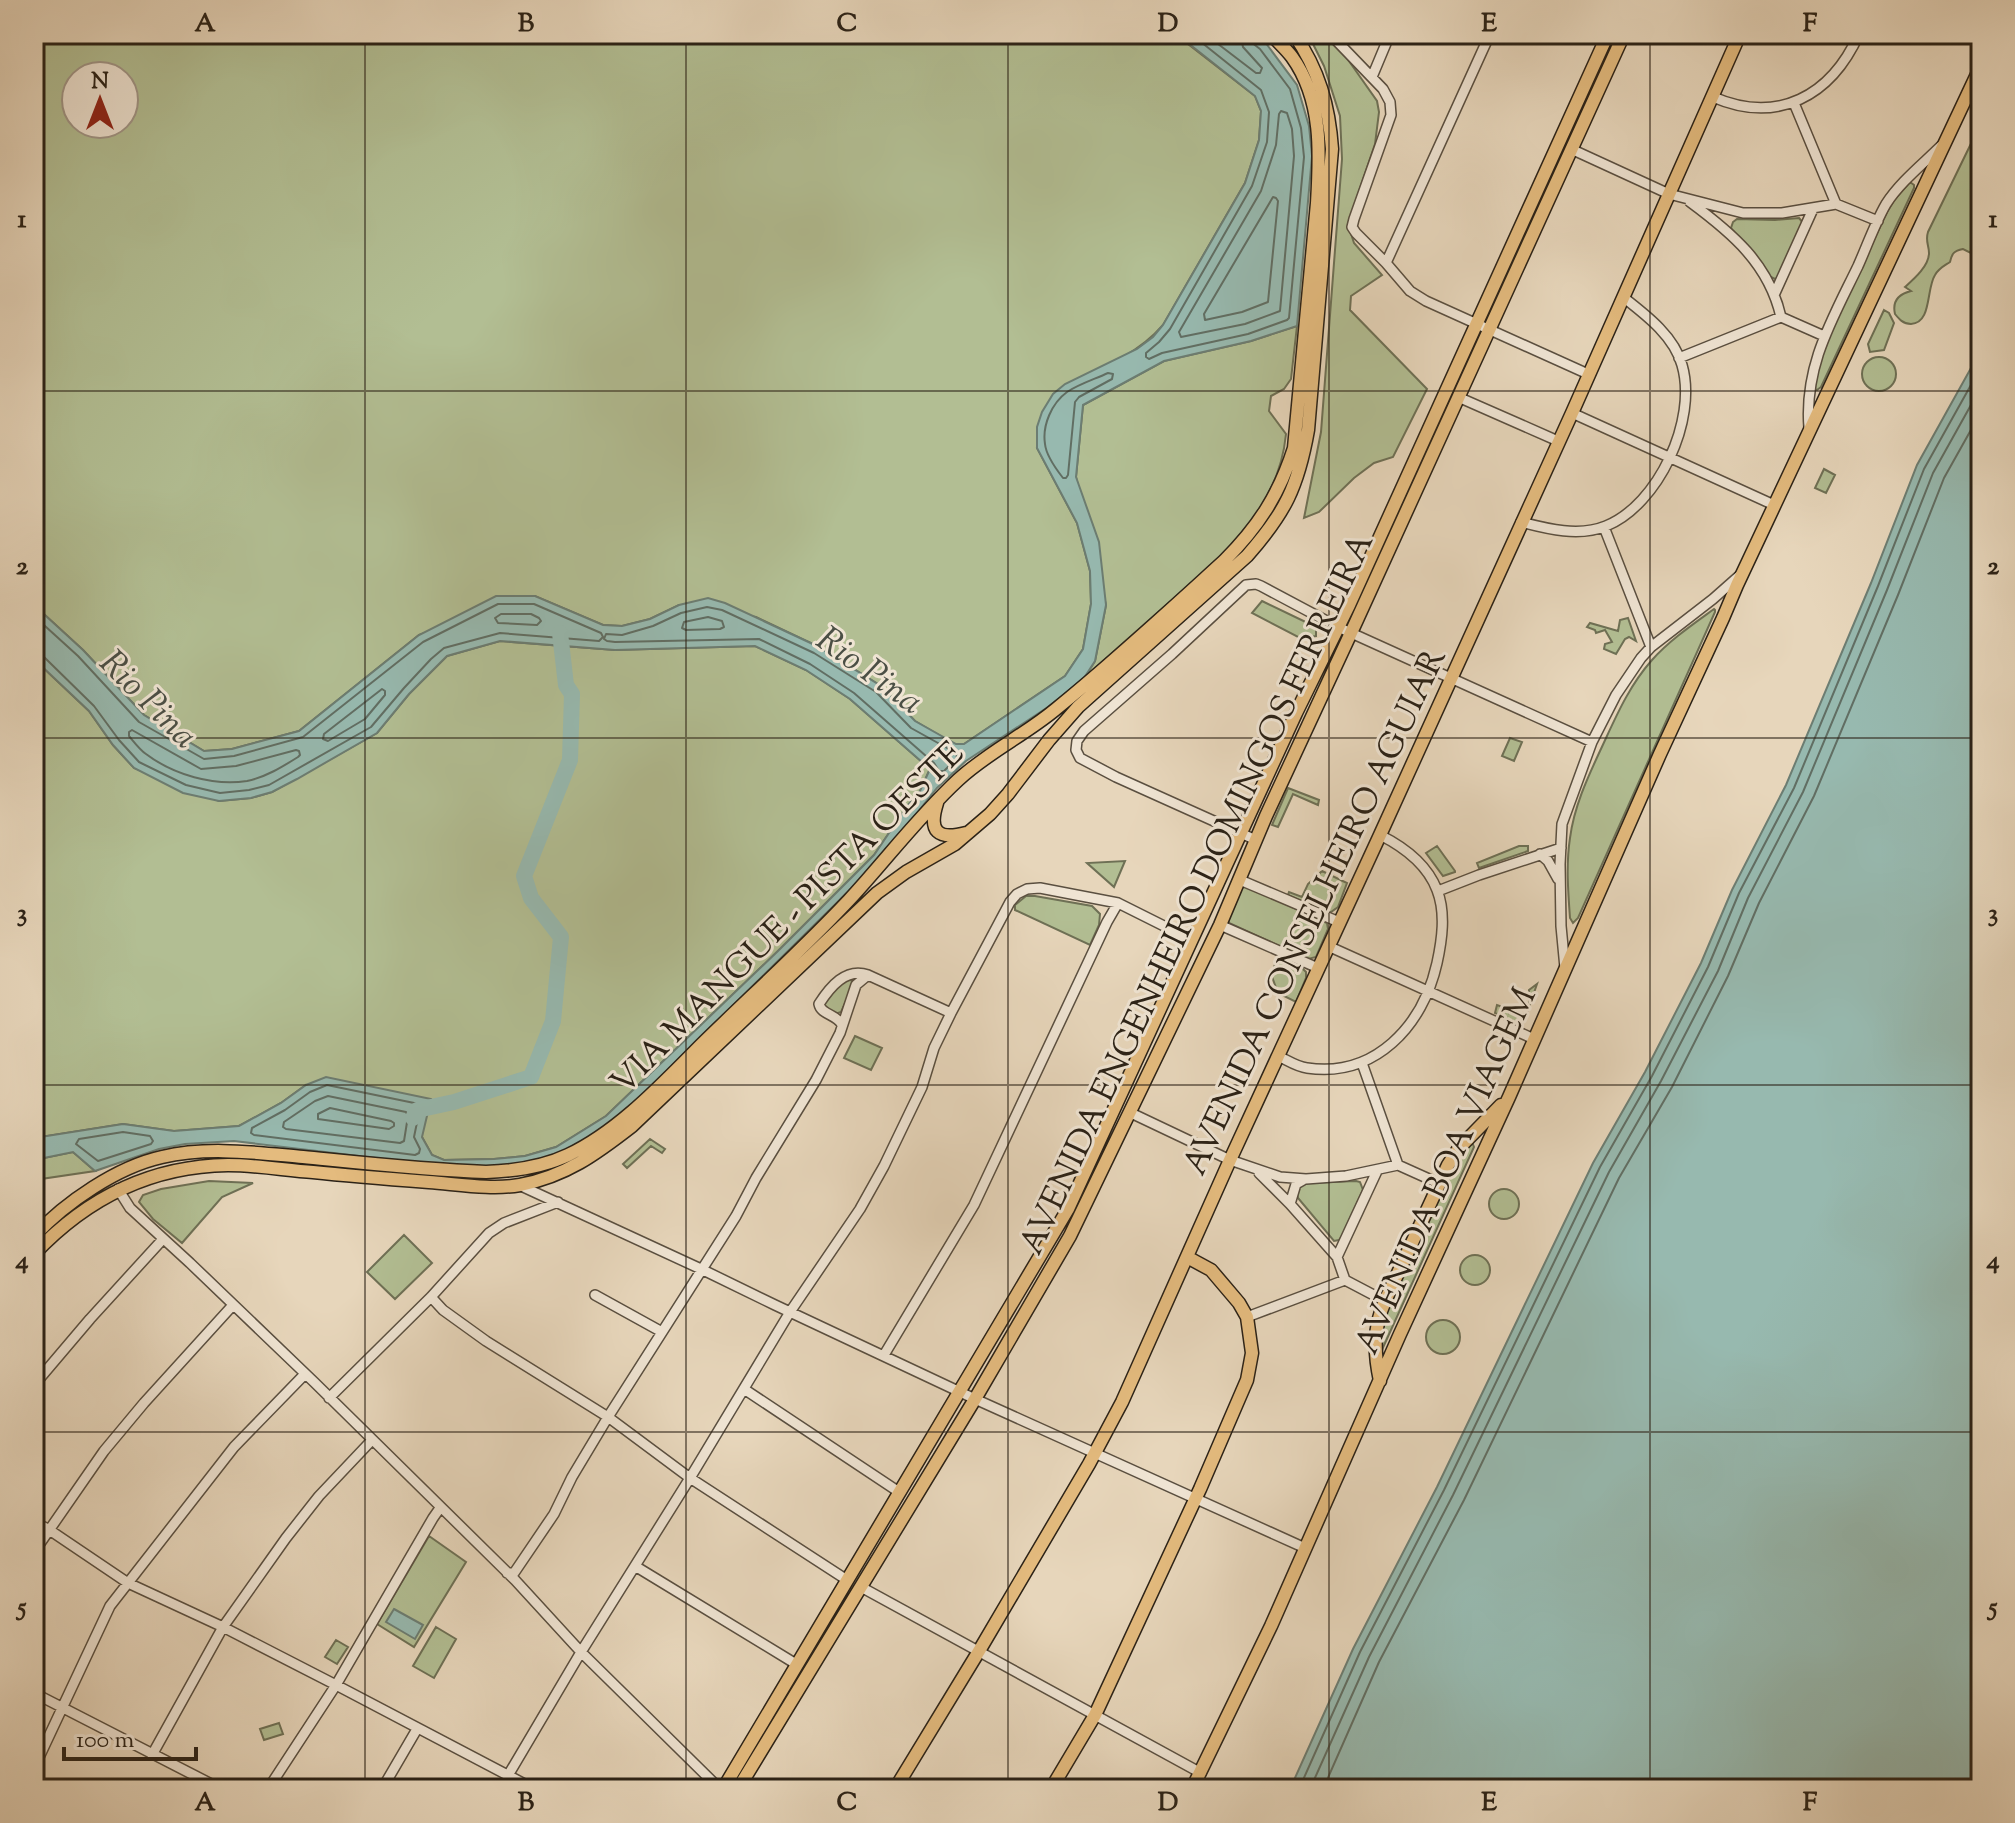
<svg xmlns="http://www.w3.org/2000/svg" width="2015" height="1823" font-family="'Sorts Mill Goudy',serif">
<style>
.green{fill:#b2be93;stroke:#6e7055;stroke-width:2;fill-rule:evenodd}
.water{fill:#97b9af;stroke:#6c7d72;stroke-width:2}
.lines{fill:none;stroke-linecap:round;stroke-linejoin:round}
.shore{stroke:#616e63;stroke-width:2}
.river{stroke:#97b9af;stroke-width:16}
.minor-casing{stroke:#5a4f40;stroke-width:12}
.major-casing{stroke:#2b2217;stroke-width:15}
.minor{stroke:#efe4d3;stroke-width:9}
.major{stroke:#e4bb7e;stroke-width:12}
.grid{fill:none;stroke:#2b2217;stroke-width:2;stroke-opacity:0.55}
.labels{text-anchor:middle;stroke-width:6;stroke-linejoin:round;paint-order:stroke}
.street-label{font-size:34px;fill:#2b2217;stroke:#efe4d3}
.water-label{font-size:36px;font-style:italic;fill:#4b4f45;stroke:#efe4d3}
.neatline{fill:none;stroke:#2b2217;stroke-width:3}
.grid-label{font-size:26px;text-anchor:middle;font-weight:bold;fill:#2b2217}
</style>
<rect width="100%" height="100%" fill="#e7d6bb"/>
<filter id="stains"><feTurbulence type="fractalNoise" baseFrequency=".0025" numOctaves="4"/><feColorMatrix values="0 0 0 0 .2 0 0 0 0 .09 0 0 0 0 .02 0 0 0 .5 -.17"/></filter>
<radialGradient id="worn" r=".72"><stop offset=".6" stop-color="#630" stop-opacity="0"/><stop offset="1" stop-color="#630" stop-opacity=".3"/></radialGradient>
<path class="green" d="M34 34H1181L1188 44 1255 96 1261 111 1259 140 1245 183 1163 325C1151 339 1139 348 1123 357L1037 448 1077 523 1090 571 1091 604 1083 649 1065 676 964 744 956 745 915 721 881 686 817 646 756 617 679 605 650 619 622 626 603 625 535 596 419 635 299 731 232 749 204 751 144 715 83 650 34 605ZM76 76H124V124H76Z
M1308 34H1326L1344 54 1377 101 1379 112 1375 144 1348 224 1354 243 1382 275 1351 296 1350 310 1427 389 1393 457 1374 463 1354 478 1319 512 1304 518 1321 432 1342 159 1340 116 1324 66Z
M1981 123V256H1977L1963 249C1954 251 1952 253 1950 262 1944 266 1939 268 1935 275 1926 289 1932 323 1911 324 1903 324 1899 319 1895 314 1892 301 1899 294 1911 291L1905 287C1914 279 1929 266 1929 253 1929 245 1925 241 1928 232Z
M1910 182 1914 185V188L1821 387 1817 390 1814 389 1823 348 1887 212 1895 199Z
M1799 218 1804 224 1778 278 1775 279 1769 276 1731 228 1733 222 1737 219 1775 220Z
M1884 310 1889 313 1894 323 1884 350 1870 352 1868 344Z
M1297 326 1291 379 1284 389 1271 396 1269 411 1286 434C1279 509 1224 554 1171 601 1142 626 1113 652 1084 678L1095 661 1106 605 1076 477 1083 405 1164 361 1251 341Z
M1862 374a17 17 0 1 1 34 0a17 17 0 1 1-34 0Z
M1824 469 1835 475 1826 493 1815 488Z
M1262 601 1316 627V636L1300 638 1252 613Z
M1714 609 1715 610V612L1578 918 1573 923 1570 918C1568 891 1566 864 1570 838 1574 807 1587 779 1600 751 1615 719 1628 687 1652 660 1670 640 1692 625 1714 609Z
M1628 618 1636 641 1629 637 1625 639 1616 654 1604 649 1605 644 1612 642 1605 630 1596 633 1595 630 1587 627 1590 623 1618 631 1620 620Z
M500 641 615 650 755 646 806 670 850 699 930 769 920 791 908 805 874 855 778 951 606 1116 556 1147 525 1156 494 1159 444 1160 432 1155 422 1137 306 1085 281 1103 239 1126 174 1131 123 1124 34 1138V659L89 711 113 745 134 768 219 801 251 798 272 792 377 733 409 694 447 656Z
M1510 738 1522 742 1514 761 1502 756Z
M1288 788 1319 800 1318 805 1293 794 1278 827 1272 825Z
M1437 846 1455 871V872L1443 876 1426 853Z
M1519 846H1528V851L1479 868 1477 863Z
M1125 861 1114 887 1087 863Z
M1322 871 1347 883 1338 907 1331 912H1325L1288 895 1289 892 1302 897 1308 884Z
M1244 887H1248L1327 923 1328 929 1316 957 1308 959 1229 923 1228 920 1239 889Z
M1026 896H1035L1092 906 1100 914 1099 925 1090 945 1015 910V905Z
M1279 955 1297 963 1306 972V978L1296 1002 1278 993 1271 974Z
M843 979H851L853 986 841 1012 835 1014 826 1008 824 1004Z
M1537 984 1524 1022 1520 1024 1495 1013 1497 1005 1506 1008 1509 1013 1512 1011 1523 1016 1529 1006V990Z
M855 1036 882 1048 871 1070 844 1058Z
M650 1139 665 1149 662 1153 651 1146 627 1168 623 1164Z
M1472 1142 1474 1147 1381 1352 1380 1321 1449 1166Z
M73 1152 95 1171 34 1180V1160Z
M209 1181 253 1183 222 1197 182 1243 153 1219 139 1202 143 1195 161 1189Z
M1356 1181 1360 1182 1363 1190 1342 1236 1339 1240 1334 1241 1298 1198 1297 1194 1299 1186 1306 1183Z
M1489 1204a15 15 0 1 1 30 0a15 15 0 1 1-30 0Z
M404 1235 432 1263 395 1299 367 1272Z
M1460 1270a15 15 0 1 1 30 0a15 15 0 1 1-30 0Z
M1426 1337a17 17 0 1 1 34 0a17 17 0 1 1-34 0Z
M429 1536 466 1562 414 1647 377 1624Z
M436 1627 456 1639 434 1678 413 1666Z
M336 1640 348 1647 337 1664 325 1657Z
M279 1723 283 1734 264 1740 260 1729Z"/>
<path class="water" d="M1181 34H1253L1265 42 1297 85 1309 126 1312 156 1297 326 1251 341 1164 361 1083 405 1076 477 1099 542 1106 605 1095 661 1084 678 1048 707 966 761 937 788 877 863 631 1106 584 1142 556 1154 525 1164 493 1168 443 1166 234 1141 185 1144 159 1149 95 1171 73 1152 34 1160V1138L123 1124 174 1131 239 1126 281 1103 306 1085 326 1077 431 1099 422 1137 432 1155 444 1160 494 1159 525 1156 556 1147 606 1116 778 951 874 855 908 805 920 791 930 769 850 699 806 670 755 646 615 650 500 641 447 656 409 694 377 733 297 779 272 792 251 798 219 801 183 793 134 768 113 745 89 711 34 659V605L83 650 144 715 204 751 232 749 299 731 419 635 496 596H535L603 625 622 626 650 619 679 605 708 598 725 603 817 646 881 686 915 721 956 744H964L1065 676 1083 649 1091 604 1090 571 1077 523 1037 448V427L1042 412 1053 394 1065 384 1137 349 1153 337 1163 325 1245 183 1259 140 1261 111 1255 96 1188 43Z
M1981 350V1789H1290L1353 1649 1437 1487 1593 1163 1645 1072 1701 963 1732 890 1786 785 1871 583 1917 465Z
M394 1609 423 1625 415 1639 386 1622Z"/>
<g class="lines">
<path class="shore" d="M1191 34 1261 90 1269 112 1267 142 1252 186 1170 329 1159 342 1146 353V357L1149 359 1162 353 1248 334 1287 320 1289 318 1304 157 1301 128 1290 89 1260 49 1251 42 1250 34
M1205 34 1256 73H1260L1262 68 1243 47 1240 34
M1281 111 1287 113 1292 129 1294 156 1280 311 1245 324 1181 337 1179 332 1261 191 1276 145 1279 114Z
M1273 197 1276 198 1278 201 1268 302 1242 312 1205 320 1204 314Z
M1108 373 1113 374 1112 379 1079 397 1075 402 1068 475 1066 478H1063C1056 469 1046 455 1045 444 1042 425 1052 403 1067 392 1079 384 1095 379 1108 373Z
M707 607 722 610 814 653 876 692 911 728 956 753 957 758 944 771H939L934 763 854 693 810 664 759 639 615 642 607 641 604 639 606 634 622 635 653 626 681 613Z
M501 614H531L539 618 541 621 537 625 498 623 495 618Z
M34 616 78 656 139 722 204 759 234 756 303 737 423 642 498 604H534L601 633 603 637 599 641 500 633 444 648 431 659 404 688 371 727 269 785 249 790 220 793 186 785 139 762 119 740 94 706 43 656 34 654
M708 617 722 621 724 627 720 629 686 630 682 628 684 622Z
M382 689 385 691V695L365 719 328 741 323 739 324 734Z
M132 730 201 769 236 766 296 750 299 751 300 755 298 757C282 767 266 777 247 781 213 786 174 775 146 754 140 750 134 742 129 736V732Z
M327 1085 419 1104 420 1108 414 1137 420 1149 419 1153 415 1155 254 1135 251 1133 252 1128 285 1110 310 1092Z
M328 1096 406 1112 408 1116 404 1141 400 1143 286 1129 283 1127 284 1122 315 1101Z
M330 1108 391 1121 394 1123V1126L389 1129 318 1119V1114Z
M123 1132 150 1136 153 1141 151 1144 98 1161 76 1144 79 1139Z
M1299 1789 1360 1652 1444 1490 1600 1167 1652 1076 1708 967 1739 893 1794 788 1878 586 1924 469 1981 367
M1310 1789 1369 1657 1453 1495 1609 1172 1661 1081 1718 971 1748 898 1803 792 1887 590 1933 473 1981 387
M1323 1789 1379 1662 1464 1500 1619 1178 1672 1087 1728 976 1759 903 1814 796 1898 595 1944 478 1981 412"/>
<path class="river" d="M413 1118 417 1110 454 1102 531 1077 553 1021 561 937 531 898 524 876 570 760 572 694 566 685 560 633"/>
<g class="minor-casing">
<path id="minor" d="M1330 34 1383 89 1390 102 1391 115 1354 219 1352 227 1356 233 1386 263 1410 291 1426 301 1588 374
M1372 77 1390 34
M1713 97C1778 125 1831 96 1859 34
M1794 103 1836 204 1878 221
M1571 149 1669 194 1743 213H1782L1836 204
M1690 202C1732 233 1769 264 1781 317
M1386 263 1490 34
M1775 293 1813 209
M1781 317 1824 336
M1679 358 1781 317
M1458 397 1558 441
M1572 413 1774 505
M1809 428C1804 366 1832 320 1858 266 1867 246 1875 223 1886 204 1900 182 1923 164 1941 146
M1521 522C1548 529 1579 537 1606 526 1658 505 1698 420 1682 365 1674 336 1646 315 1623 297
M1604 527 1651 647
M1256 840 1116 777 1080 758 1076 750 1077 741 1084 731 1172 654 1246 585 1256 584 1261 586 1338 627 1592 742
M1540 854 1548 861 1558 879
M1240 880 1339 922
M1438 891 1479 875 1561 848
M1220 925 1318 968
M1328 946 1534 1039
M1565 968 1561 926 1560 864 1562 824 1592 742 1616 695 1641 658 1651 647 1713 599 1739 576
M842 1025C837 1014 821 1015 819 1004 830 987 846 967 868 975
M1278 1056C1287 1060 1297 1067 1307 1068 1375 1078 1423 1026 1437 963 1442 940 1446 913 1437 890 1427 864 1404 847 1380 835
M1362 1063 1398 1165
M1131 1113 1230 1160 1280 1177 1306 1179 1346 1176 1398 1165 1438 1183
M1259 1173 1290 1204 1337 1257 1345 1280 1385 1301
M519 1185 701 1269 775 1305 975 1399 1305 1548
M118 1189 130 1208 190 1263 314 1382 515 1580 581 1652 720 1789
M1290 1204 1296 1184 1303 1180
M1337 1257 1377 1171
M595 1295 662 1332
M431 1297 443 1310 486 1341 608 1417 690 1478 847 1580
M1247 1317 1345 1280
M884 1355 974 1205 1107 922 1118 903
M34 1385 90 1319 163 1239
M744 1389 899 1492
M329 1398 431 1297 489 1233 504 1223 558 1202
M34 1522 48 1529 128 1583 223 1627 336 1685 534 1789
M34 1552 104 1451 144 1403 233 1305
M635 1566 796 1664
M507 1573H514L554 1514 572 1477 608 1417 736 1216 756 1178 816 1080 840 1033 856 985 868 975 951 1013
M861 1587 1201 1773
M34 1693 221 1789
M152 1755 223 1627 286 1538 319 1496 372 1440
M34 1768 110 1606 234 1447 305 1374
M268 1789 336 1685 433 1518 440 1508
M382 1789 417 1729
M500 1789 581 1652 690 1478 790 1312 860 1209 884 1166 922 1087 934 1048 951 1013 1010 902 1017 894 1027 889 1040 888 1118 903 1192 940"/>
</g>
<g class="major-casing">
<path id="major" d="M937 803C928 832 938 840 966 833
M34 1236C66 1202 117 1167 162 1157 208 1146 257 1153 303 1157 363 1163 425 1170 486 1172 513 1171 543 1167 568 1155 619 1131 663 1083 702 1044 751 996 802 950 849 900 886 860 918 817 958 780 988 752 1025 735 1056 709 1114 662 1169 611 1224 561 1258 527 1279 495 1294 448L1317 203C1320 154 1323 100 1292 57 1286 49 1278 42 1271 34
M34 1254C87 1198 150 1166 228 1165 256 1165 285 1170 313 1172 351 1176 390 1179 429 1182 457 1184 492 1190 520 1185 566 1176 596 1154 632 1126L877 893 906 872 955 844 990 814 1008 794 1049 740 1078 707 1247 556C1285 513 1298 487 1308 430L1332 149C1329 106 1319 70 1294 34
M1380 1381C1374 1353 1373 1328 1385 1301L1448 1165 1459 1148 1501 1105
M723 1789 1068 1209 1296 713 1349 605 1608 34
M738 1789 975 1399 1070 1236 1220 925 1266 816 1356 622 1624 34
M895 1789 979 1651 1089 1464 1122 1402 1230 1160 1380 835 1572 413 1740 34
M1051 1789 1095 1715 1200 1489 1247 1380 1252 1353 1247 1317 1239 1303 1211 1270 1187 1257
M1192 1789 1271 1626 1400 1334 1509 1097 1660 754 1723 618 1737 585 1981 66"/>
</g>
<use href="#minor" class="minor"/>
<use href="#major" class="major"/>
</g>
<path class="grid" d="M365 34V1789M686 34V1789M1008 34V1789M1329 34V1789M1650 34V1789M34 391H1981M34 738H1981M34 1085H1981M34 1432H1981"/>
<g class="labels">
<g class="street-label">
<text transform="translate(1195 893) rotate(-65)" y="12">AVENIDA ENGENHEIRO DOMINGOS FERREIRA</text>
<text transform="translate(1313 911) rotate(-65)" y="12">AVENIDA CONSELHEIRO AGUIAR</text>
<text transform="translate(786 917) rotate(-45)" y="12">VIA MANGUE - PISTA OESTE</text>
<text transform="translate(1444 1170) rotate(-66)" y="12">AVENIDA BOA VIAGEM</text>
</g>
<g class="water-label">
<text transform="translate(871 669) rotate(36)" y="13">Rio Pina</text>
<text transform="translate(150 698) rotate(45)" y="13">Rio Pina</text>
</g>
</g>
<rect width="2015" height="1823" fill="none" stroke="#e7d6bb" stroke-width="88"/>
<g transform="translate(100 100)"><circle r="38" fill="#efe4d3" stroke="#a19688" stroke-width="2"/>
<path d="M0-6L14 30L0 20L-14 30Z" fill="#8f2418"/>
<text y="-12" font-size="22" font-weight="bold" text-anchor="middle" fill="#2b2217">N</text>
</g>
<path d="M64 1747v12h132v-12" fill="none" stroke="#2b2217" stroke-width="4"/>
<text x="76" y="1747" font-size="24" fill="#2b2217" stroke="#efe4d3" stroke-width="6" paint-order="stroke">100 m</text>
<rect x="44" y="44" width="1927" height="1735" class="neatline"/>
<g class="grid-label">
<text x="205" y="31">A</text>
<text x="526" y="31">B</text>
<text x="847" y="31">C</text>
<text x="1168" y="31">D</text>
<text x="1489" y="31">E</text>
<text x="1810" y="31">F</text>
<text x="22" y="227">1</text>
<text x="1993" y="227">1</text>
<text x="22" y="574">2</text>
<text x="1993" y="574">2</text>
<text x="22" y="921">3</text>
<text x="1993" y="921">3</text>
<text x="22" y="1268">4</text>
<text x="1993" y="1268">4</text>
<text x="22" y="1615">5</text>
<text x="1993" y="1615">5</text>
<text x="205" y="1810">A</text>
<text x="526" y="1810">B</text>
<text x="847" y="1810">C</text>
<text x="1168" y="1810">D</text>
<text x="1489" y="1810">E</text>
<text x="1810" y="1810">F</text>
</g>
<rect width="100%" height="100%" filter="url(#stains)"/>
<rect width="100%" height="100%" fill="url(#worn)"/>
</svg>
